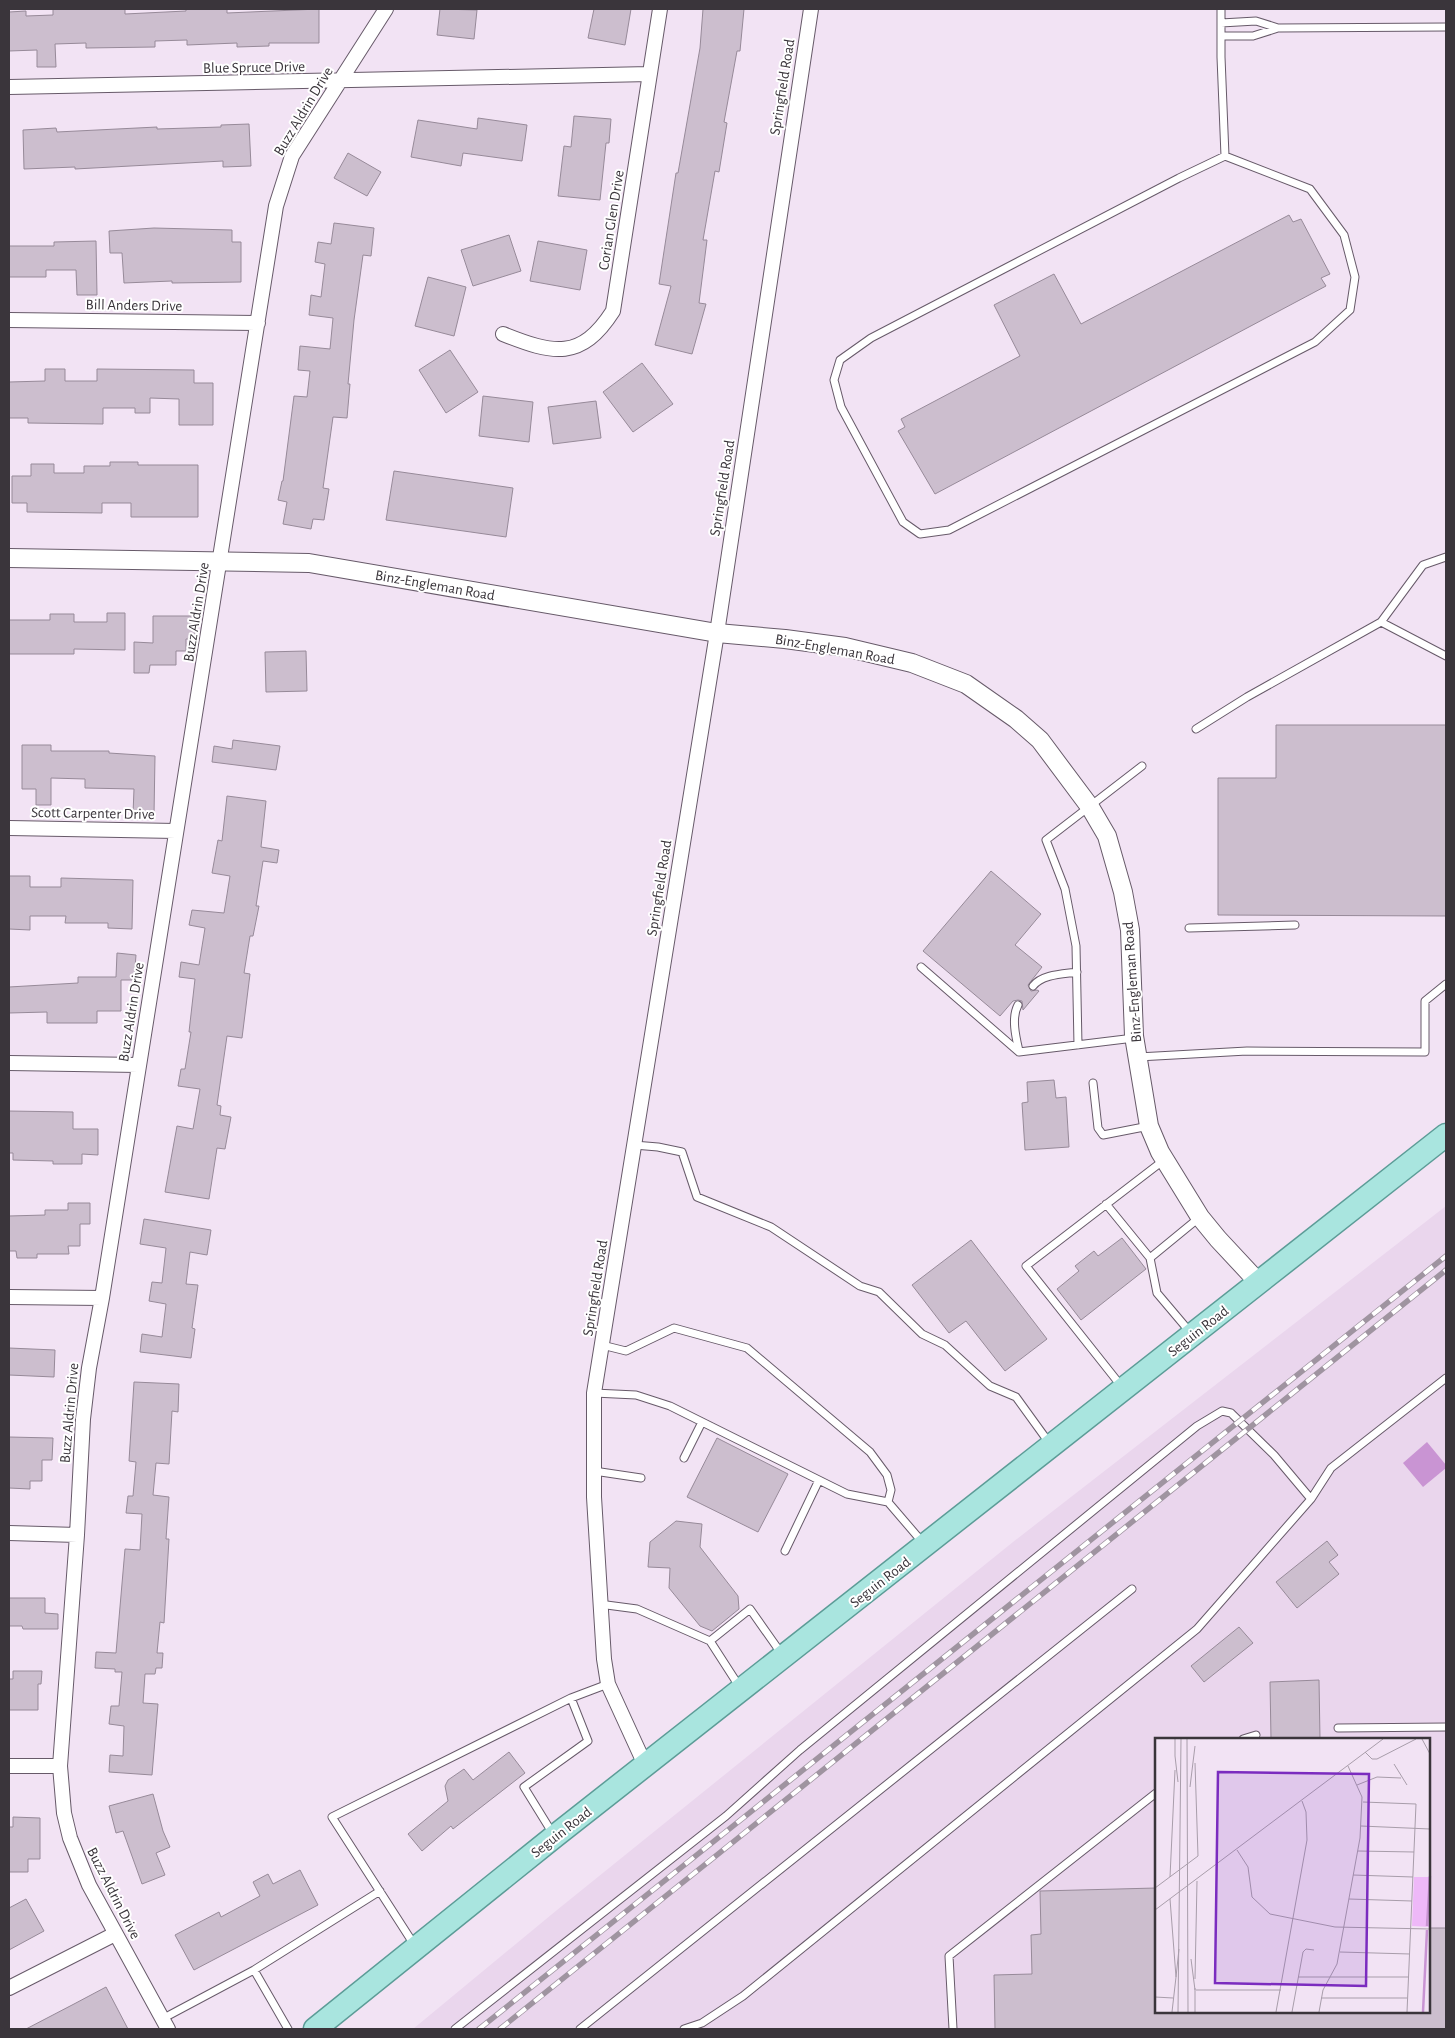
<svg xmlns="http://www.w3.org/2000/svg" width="1455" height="2038" font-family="'Alegreya Sans',sans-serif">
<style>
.built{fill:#ead6ed;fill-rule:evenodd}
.water{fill:#c994d3}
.building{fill:#ccbece;stroke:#978a99}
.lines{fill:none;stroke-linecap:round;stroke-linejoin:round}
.service-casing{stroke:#675a69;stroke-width:9}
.minor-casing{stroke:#675a69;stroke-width:16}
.tertiary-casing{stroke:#675a69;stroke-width:20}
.primary-casing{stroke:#5c9c97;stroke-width:25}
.service{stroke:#fff;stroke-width:7}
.minor{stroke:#fff;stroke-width:14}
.tertiary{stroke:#fff;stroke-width:18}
.primary{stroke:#a9e5df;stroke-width:22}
.rail-casing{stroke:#9f94a0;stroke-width:5.5}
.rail{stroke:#fff;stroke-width:4;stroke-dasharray:11;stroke-linecap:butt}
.labels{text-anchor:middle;stroke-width:4;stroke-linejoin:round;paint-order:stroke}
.street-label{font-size:15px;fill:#3a353b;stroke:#fff}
.inset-river{fill:none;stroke:#c994d3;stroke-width:2.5}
.inset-road{fill:none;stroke:#a89daa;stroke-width:1}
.view{fill:#7b2cbf;fill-opacity:0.15;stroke:#7b2cbf;stroke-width:2.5}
.inset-edge{fill:none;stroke:#3a353b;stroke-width:2.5}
</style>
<rect width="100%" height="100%" fill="#f2e3f4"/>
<path class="built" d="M1446 1206V2029H413L557 1910 1013 1542ZM1156 1739H1429V2012H1156Z"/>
<path class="water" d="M1427 1442 1446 1465V1468L1423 1487 1403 1463Z"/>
<path class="building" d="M53 9H125V14L186 11V9H227V13L319 9V43H269V46L237 47V43L187 45V40L155 41V47L86 48V43L55 44 56 67H37V50L9 51V12L26 11V16L53 15Z
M440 9 477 10 474 39 437 35Z
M594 9H631L625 45 588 38Z
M703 9H744L740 51H737L724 122 727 123 719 172 715 171 703 240H707L699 303 706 304 692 354 655 345 671 286 659 284 676 173H678L700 48Z
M574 116 611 119 609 143H606L600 200 558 196 564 146 571 147Z
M478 118 527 125 522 161 463 153 461 166 411 157 418 120 477 129Z
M249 124 251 166 223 167V161L75 169V167L24 169 23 130 56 128 57 132 157 127V129L221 127V125Z
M348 153 381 172 367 196 334 178Z
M1289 215 1293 222 1301 219 1330 274 1321 278 1326 286 935 494 898 431 905 427 901 419 1020 356 994 305 1054 274 1081 324Z
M334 223 374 228 371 256 363 255 354 320 348 384H350L347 418 333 417 323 488 329 489 324 520 313 519 311 529 283 524 287 502 278 500 282 481H283L294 396 307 397 310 371 298 370 300 346 330 349 333 318 309 315 311 295 321 297 325 264 315 262 318 242 331 244Z
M154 228 232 230V242H241V282L172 283V281L124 283 122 253H110L109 231Z
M509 235 521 271 473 286 461 250Z
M96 241 97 295H77L76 270H46V277H9V246H54V242Z
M538 241 587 250 580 290 530 281Z
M428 277 466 287 454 336 415 326Z
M450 350 478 392 446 413 419 370Z
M642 363 673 404 633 432 603 392Z
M45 369H65V381H97V369L194 370V383H213V425H179V399L150 398V413H135V408H103V424L28 423V418H9V382L45 381Z
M483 396 533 402 529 442 479 436Z
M596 401 601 438 553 444 548 407Z
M110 462H138V465H198V517H131V503H102V513L27 512V503H12V476H31V464H54V473H84V466H110Z
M394 471 513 488 506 537 386 520Z
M107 613H125V650L74 649V654H9V620H50V614H74V622H107Z
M153 616H195V639H186V651H176V665H150L149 673H134V642L153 643Z
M306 651 307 691 266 692 265 652Z
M1276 725H1446V916L1218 915V778H1276Z
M233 740 280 746 276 770 212 762 214 746 232 749Z
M22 745H51V751H109V753L155 756 154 815 133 814 134 789 85 788V779L51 778V805H36V789H22Z
M227 796 266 801 261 847 279 850 277 863 263 861 256 906H259L253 936H250L244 973 250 974 242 1038 227 1036 217 1105 221 1106 220 1115 231 1117 225 1149 217 1148 209 1199 165 1192 177 1126 193 1129 200 1089 178 1086 181 1069H185L191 1032H189L195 979 179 977 181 962 199 965 205 928 189 925 192 910 224 913 230 876 212 873 218 840 222 841Z
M991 871 1041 914 1015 945 1042 967 1028 985 1031 991 1037 990 1039 991 1023 1010 1022 1001 1018 1000 1013 1001 1000 1016 923 951Z
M9 876H30V887H61V878L133 880 132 929 108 928V923H65L66 916H30V930L9 929Z
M117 953 136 955 134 980H121V1011H97V1023H47V1012L9 1013V987L78 983V977H116Z
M1054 1080 1056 1098 1066 1097 1069 1147 1025 1150 1022 1103 1028 1102 1027 1082Z
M9 1111 73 1112V1129H98V1155L82 1154V1164H53V1161L13 1160V1153H9Z
M68 1203H90V1224H80V1246H68L69 1254H37V1258H17L16 1251H9V1216L45 1215V1210H68Z
M144 1219 211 1230 207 1255 190 1252 186 1284 198 1285 192 1328 195 1329 191 1358 140 1352 142 1334 162 1337 166 1304 149 1301 152 1282 162 1283 166 1248 140 1244Z
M1122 1238 1146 1269 1081 1320 1057 1289 1079 1271 1075 1266 1094 1251 1098 1256Z
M971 1240 1047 1339 1005 1371 966 1321 949 1333 912 1285Z
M9 1348 55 1350 54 1377 9 1375Z
M134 1382 179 1384 178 1412 172 1411 169 1464 156 1463 153 1495 169 1497 166 1539H169L164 1623 160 1622 157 1653H163L162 1668H156L155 1674H145L143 1703 158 1704 152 1775 109 1772 110 1755 123 1756 124 1726 109 1724 111 1706H119L122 1672H115V1669L95 1668 96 1652 116 1653 125 1549 140 1550 142 1514 126 1513 128 1496H133L136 1462 129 1461Z
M9 1437 53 1438 52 1460H42V1481H30V1489L9 1488Z
M717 1438 788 1474 758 1532 687 1497Z
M676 1521 702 1524 700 1547 738 1596 739 1609 712 1631 700 1626 669 1588 670 1568 648 1567 650 1542Z
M1327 1541 1338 1555 1329 1562 1339 1574 1297 1608 1276 1582Z
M9 1598H45V1613L58 1614V1629H23L22 1626H9Z
M1239 1627 1253 1643 1204 1682 1191 1666Z
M13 1671H42L41 1684H38V1710H9V1679H13Z
M1319 1680 1320 1739H1271L1270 1682Z
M509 1752 525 1773 453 1829 451 1826 422 1851 408 1834 448 1801 445 1786 448 1780 464 1769 473 1780Z
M153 1794 163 1831 170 1847 156 1853 165 1875 142 1884 123 1831 116 1833 109 1806Z
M13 1817 40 1818V1859H28V1872H9V1827H13Z
M300 1870 318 1905 194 1970 175 1935 219 1912 221 1917 260 1896 253 1882 268 1874 273 1884Z
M1156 1888V2012H1429V1928H1446V2029H995L994 1975 1032 1974 1031 1935 1041 1934 1040 1891Z
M26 1899 44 1931 9 1950V1908Z
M106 1987 128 2029H26L74 2004Z"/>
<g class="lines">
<g class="service-casing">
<path id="service" d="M1221 9V57L1225 156
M1278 28 1446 27
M1221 36H1253L1278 28 1256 21 1221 23
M1225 156 1310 189 1344 235 1355 277 1350 310 1315 342 949 530 920 534 903 522 841 407 834 380 840 360 871 338 1179 178Z
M1381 622 1446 656
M1196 729 1247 697 1381 622 1423 565 1446 557
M1189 928 1295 925
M921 967 1019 1052 1134 1038
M1033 986C1042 974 1064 974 1077 972
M1018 1005C1011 1018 1016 1038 1019 1051
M1078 1045 1076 946 1065 889 1046 840 1142 766
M1138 1057 1247 1051 1425 1052V1001L1446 984
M1093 1083 1098 1128 1103 1135 1149 1126
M634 1145 658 1147 682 1152 697 1197 771 1227 860 1286 879 1292 922 1334 945 1345 990 1386 1016 1397 1050 1444
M1106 1204 1150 1258
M1190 1332 1157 1293 1150 1258 1200 1217
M602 1345 626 1351 674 1328 747 1348 870 1452 887 1475 891 1490 888 1502
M1122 1387 1026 1266 1164 1160
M594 1393 636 1395 670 1406 847 1494 888 1502 924 1544
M684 1458 702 1422
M594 1471 641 1478
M785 1551 819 1480
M599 1604 637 1609 710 1641 739 1686
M710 1641 750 1609 781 1653
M1338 1728 1446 1727
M1243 1739 1256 1735
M553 1834 524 1787 588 1741 571 1698
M415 1946 332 1817 571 1698 608 1684
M254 1970 288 2029
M162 2019 254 1970 380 1891
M455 2029 726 1816 800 1750 1197 1426 1222 1411 1231 1413 1274 1455 1311 1499
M580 2029 1132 1589
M684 2029 702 2023 743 1996 1197 1629 1311 1499 1331 1468 1446 1378
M953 2029 949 1956 1156 1793"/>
</g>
<g class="minor-casing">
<path id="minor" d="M9 87 650 74
M9 320 258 323
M503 334C553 354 581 361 613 311L660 9
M9 828 176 831
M9 1063 138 1065
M9 1297 102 1298
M9 1533 77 1535
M9 1766H60
M646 1767 608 1684 604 1659 594 1497V1393L717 633 811 9
M9 1988 115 1934
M168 2029 89 1885 70 1838 64 1813 60 1766 77 1535 83 1419 89 1368 102 1298 276 206 292 156 386 9"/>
</g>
<g class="tertiary-casing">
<path id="tertiary" d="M9 558 309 563 717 633 785 639 845 647 912 663 966 684 1016 719 1040 740 1090 807 1107 836 1123 892 1130 930 1134 1036 1149 1126 1160 1152 1200 1217 1218 1239 1259 1283"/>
</g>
<g class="primary-casing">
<path id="primary" d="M315 2029 555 1836 1446 1135"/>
</g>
<use href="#service" class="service"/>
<use href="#minor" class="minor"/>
<use href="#tertiary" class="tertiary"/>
<use href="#primary" class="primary"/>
<g class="rail-casing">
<path id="rail" d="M479 2029 1446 1256
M500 2029 1446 1270"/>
</g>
<use href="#rail" class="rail"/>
</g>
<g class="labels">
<g class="street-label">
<text transform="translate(254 67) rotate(-1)" y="5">Blue Spruce Drive</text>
<text transform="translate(782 87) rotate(-81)" y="5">Springfield Road</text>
<text transform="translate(303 111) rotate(-59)" y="5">Buzz Aldrin Drive</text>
<text transform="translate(611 220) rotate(-81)" y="5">Corian Glen Drive</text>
<text transform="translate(134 305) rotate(1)" y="5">Bill Anders Drive</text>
<text transform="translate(722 488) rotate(-81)" y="5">Springfield Road</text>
<text transform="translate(435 585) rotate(10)" y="5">Binz-Engleman Road</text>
<text transform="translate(196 612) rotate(-81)" y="5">Buzz Aldrin Drive</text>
<text transform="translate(835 649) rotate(10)" y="5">Binz-Engleman Road</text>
<text transform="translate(93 813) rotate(1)" y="5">Scott Carpenter Drive</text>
<text transform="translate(659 888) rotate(-81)" y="5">Springfield Road</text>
<text transform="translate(1132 982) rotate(-94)" y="5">Binz-Engleman Road</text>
<text transform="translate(131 1012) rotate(-81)" y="5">Buzz Aldrin Drive</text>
<text transform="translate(595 1288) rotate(-81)" y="5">Springfield Road</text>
<text transform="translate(1198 1331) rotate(-38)" y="5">Seguin Road</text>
<text transform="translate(69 1413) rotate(-85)" y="5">Buzz Aldrin Drive</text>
<text transform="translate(880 1582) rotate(-38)" y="5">Seguin Road</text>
<text transform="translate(561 1832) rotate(-38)" y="5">Seguin Road</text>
<text transform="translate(114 1893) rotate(63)" y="5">Buzz Aldrin Drive</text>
</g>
</g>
<g transform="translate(1155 1738)">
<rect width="275" height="275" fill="#f2e3f4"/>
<path d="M259 139H275V189L257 188Z" fill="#eeb8f8"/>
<path class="inset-river" d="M272 188 275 138M268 274 272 192"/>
<path class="inset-road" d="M20 1V18M32 1 33 274M267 1 275 16M210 14 217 21H222L261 1M20 18 23 44M239 26 252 47M202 47 222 39 246 40M35 49 40 8M208 64 261 66 252 274M206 88 275 91M82 112 93 129 97 159 115 176 180 189 275 191M203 113 259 114M198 137 258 139M15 139 20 32M0 150 43 118 40 25M15 161 21 239 17 274M194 161 257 163M0 172 228 1M185 214 255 216M36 221 40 252M21 239 24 211M143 239H253M40 241 42 143M40 250V274M41 252H126M0 259 18 260M166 260H252M23 274 26 1M121 274 152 102 151 74 147 63M137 274 148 214 151 211 159 212M164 274 168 252 182 226 205 100 207 59 193 28"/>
<path class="view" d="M63 34 214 36 211 248 60 245Z"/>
<rect width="275" height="275" class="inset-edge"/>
</g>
<rect width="1455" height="2038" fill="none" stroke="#3a353b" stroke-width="20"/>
</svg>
